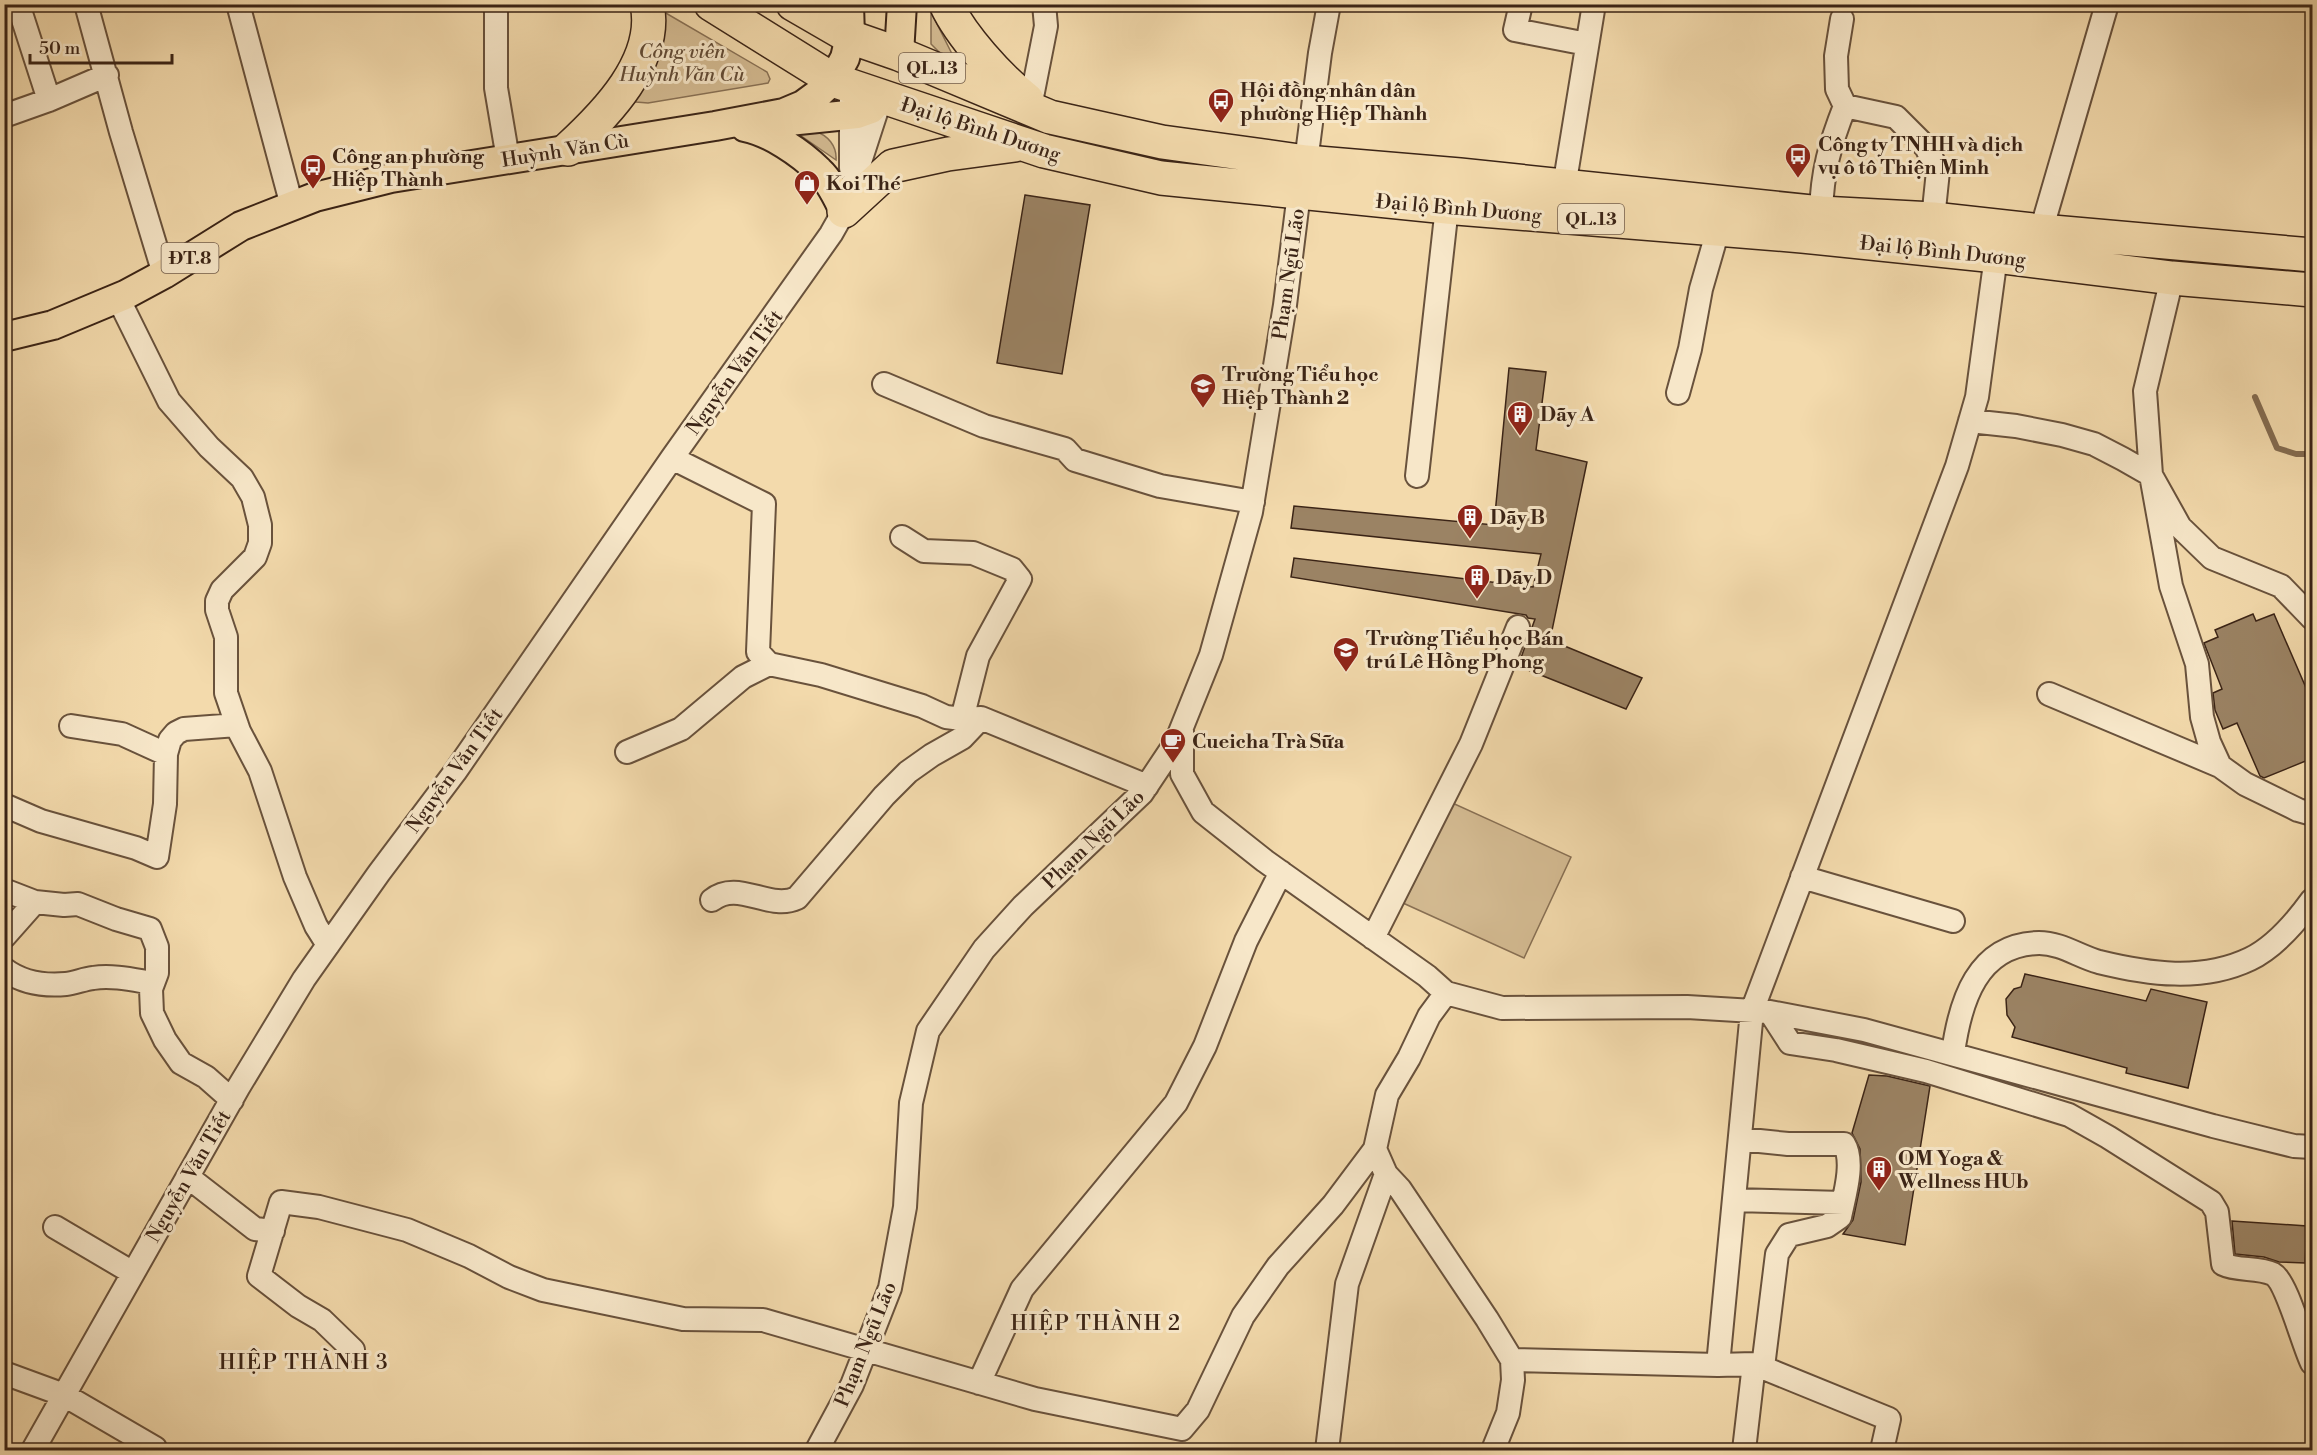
<svg xmlns="http://www.w3.org/2000/svg" width="2317" height="1455" font-family="'Libre Bodoni',serif">
<style>
.green{fill:#d4bb92;stroke:#887054;stroke-width:1.5}
.lines{fill:none;stroke-linecap:round;stroke-linejoin:round}
.stream{stroke:#846c51;stroke-width:6}
.building{fill:#9b8364;stroke:#3b2416;stroke-width:1.5}
.minor-casing{stroke:#69523c;stroke-width:26}
.major-casing{stroke:#3b2416;stroke-width:32}
.highway-casing{stroke:#3b2416;stroke-width:36}
.minor{stroke:#f7e7c9;stroke-width:22}
.major{stroke:#f3daac;stroke-width:28}
.highway{stroke:#f3daac;stroke-width:33}
.labels{text-anchor:middle;stroke-width:6;stroke-linejoin:round;paint-order:stroke}
.shield{fill:#f7e7c9;stroke:#735e4c;stroke-width:1.5}
.shield-label{font-size:18px;font-weight:bold;fill:#3b2416}
.park-label{font-size:20px;font-style:italic;fill:#614a35;stroke:#f7e7c9}
.poi-label{font-size:20px;font-weight:bold;fill:#3b2416;stroke:#f7e7c9;text-anchor:start}
.street-label{font-size:20px;fill:#3b2416;stroke:#f7e7c9}
.neighbourhood-label{font-size:21px;letter-spacing:1.5px;fill:#3b2416;stroke:#f7e7c9}
</style>
<rect width="100%" height="100%" fill="#f3daac"/>
<filter id="stains"><feTurbulence type="fractalNoise" baseFrequency=".00333" numOctaves="4"/><feColorMatrix values="0 0 0 0 .2 0 0 0 0 .09 0 0 0 0 .02 0 0 0 .5 -.17"/></filter>
<radialGradient id="worn" r=".72"><stop offset=".6" stop-color="#630" stop-opacity="0"/><stop offset="1" stop-color="#630" stop-opacity=".3"/></radialGradient>
<path class="green" d="M664 12 767 72 770 79 768 83 648 103 636 102 632 97Z
M931 14H932L953 56 940 53 931 44Z
M814 131C828 135 837 146 836 160L797 133Z
M1448 801 1571 857 1524 958 1403 903Z"/>
<g class="lines">
<path class="stream" d="M2255 397 2277 448 2296 454H2312"/>
</g>
<path class="building" d="M1025 195 1090 205 1062 374 997 363Z
M1509 368 1546 372 1536 450 1587 462 1550 640 1642 678 1626 709 1518 666 1535 619 1528 618 1526 615 1291 577 1294 558 1533 587 1541 554 1291 528 1294 506 1494 525Z
M2253 614 2256 621 2274 614 2313 704V758L2264 778 2260 776 2237 723 2223 729 2215 710 2213 693 2222 689 2204 643 2218 637 2215 630Z
M2025 974 2146 1001 2151 989 2207 1002 2188 1088 2126 1073 2127 1068 2012 1037 2015 1027 2007 1015 2006 999 2014 989 2021 987Z
M1869 1075 1887 1076 1930 1086 1905 1245 1843 1234 1853 1220 1861 1182 1860 1149 1852 1133Z
M2232 1221 2307 1226 2305 1263 2279 1262 2264 1257 2235 1254Z"/>
<g class="lines">
<g class="minor-casing">
<path id="minor" d="M18 4 49 100
M86 4 121 132 164 274
M238 4 292 206
M496 4V88L508 159
M1521 4 1515 30 1587 44
M1842 19 1836 56 1837 89 1845 106 1896 117 1926 147 1938 171 1933 219
M1031 102 1046 26 1044 4
M4 116 49 100 107 75
M1306 162 1320 53 1329 4
M851 168V99
M1564 187 1594 4
M1821 213C1822 172 1830 144 1845 106
M2041 231 2107 4
M2172 278 2145 391 2151 475 2171 586 2197 664 2202 717 2209 742 2220 766 2245 784 2298 810 2312 814
M116 299 121 304 169 401 209 447 242 478 253 497 260 525V543L255 557 222 590 217 601V610L226 637V693L239 731 260 771 295 877 316 926 328 945
M884 384 984 426 1065 449 1075 460 1160 486 1253 502
M1678 393 1690 349 1701 289 1718 230
M1970 421 2016 426 2062 435 2094 444 2123 459 2151 475 2180 527 2212 558 2281 586 2312 618
M672 458 764 504 758 652 769 664 821 675 922 706 946 717 962 719
M1417 476 1447 207
M902 537 924 551 973 553 1012 569 1020 579 978 656 962 719 981 718 1147 786
M2049 694 2220 766
M71 726 122 734 166 754
M1182 731V774L1203 812 1265 861 1427 976 1446 993 1429 1016 1409 1058 1387 1095 1375 1149 1386 1174 1400 1189 1487 1319 1512 1360 1513 1380 1508 1413 1493 1450
M627 752 681 729 743 677 769 664
M4 805 41 821 136 848 157 857 165 804 166 754 170 740 176 733 184 729 237 725
M1802 877 1953 921
M4 890 35 902 64 905 78 904 116 919 150 929 157 947V973L151 989 152 1013 165 1040 181 1063 206 1077 232 1100
M712 900C738 879 769 911 797 898L884 796 908 772 932 755 962 738 981 718
M4 937 35 902
M1373 938 1471 744 1518 627
M4 969C21 982 44 986 66 984 75 983 84 979 93 978 113 975 134 980 153 983
M1446 993 1502 1008 1687 1007 1770 1012 1864 1030 2213 1126 2294 1146 2312 1147
M1770 1012 1790 1043 1836 1050 1926 1071 2069 1115 2108 1137 2211 1202 2217 1212 2223 1264C2237 1271 2258 1267 2273 1274 2287 1282 2303 1345 2312 1363
M1953 1053C1960 1002 1977 944 2039 943 2061 943 2078 956 2099 962 2148 974 2202 982 2250 959 2275 947 2296 922 2312 900
M1740 1139 1788 1144H1844C1855 1162 1844 1197 1840 1217L1827 1226 1789 1235 1777 1254 1763 1367
M188 1177 255 1229 273 1231
M1734 1200 1843 1203
M55 1227 133 1273
M353 1350 322 1320 298 1306 259 1276 281 1202 319 1207 407 1230 469 1256 509 1277 543 1290 683 1319 763 1320 1035 1399 1182 1429 1198 1410 1243 1316 1278 1266 1333 1205 1375 1149
M1512 1360 1718 1365
M4 1373 64 1395 155 1448
M979 1383 1022 1289 1176 1103 1205 1046 1246 941 1281 872
M33 1450 238 1088 304 979 379 873 455 772 672 458 831 234 844 211 881 97
M817 1450 852 1385 890 1288 905 1207 911 1103 928 1031 984 949 1023 906 1142 793 1176 742 1211 655 1251 512 1285 305 1299 193
M1327 1450 1347 1284 1386 1174
M1744 1450 1754 1364
M1882 1450 1889 1419 1754 1364 1718 1365 1752 1011 1957 466 1977 397 1996 256"/>
</g>
<g class="major-casing">
<path id="major" d="M899 54 902 4
M779 122 857 114 871 109 881 97
M745 127C770 132 801 153 819 171 830 181 837 197 844 211
M4 337 53 325 125 295 164 274 241 226 315 197 391 178 715 126 784 113 803 105 818 94 833 80 845 58 850 37 849 4"/>
</g>
<g class="highway-casing">
<path id="highway" d="M711 4 833 80 1044 151 1161 178 1457 208 1802 236 1996 256 2172 278 2312 290
M793 4 850 37 899 54 1050 117 1162 142 1306 162 1460 175 1821 213 1933 219 2041 231 2312 255
M946 4C961 36 999 78 1027 100
M568 149C605 115 659 61 647 4
M844 211 893 166 948 154 1015 145"/>
</g>
<use href="#minor" class="minor"/>
<use href="#major" class="major"/>
<use href="#highway" class="highway"/>
</g>
<defs>
<g id="bus-pin" transform="scale(1.35)"><path d="M0 17L-7.5 6A9.5 9.5 0 1 1 7.5 6Z" fill="#8f2418" stroke="#f7e7c9"/><path d="M-5-6H5V4H4V6H2V4H-2V6H-4V4H-5ZM-3.5-4V0h7V-4ZM-3.5 1.2v1.5H-2V1.2ZM2 1.2v1.5H3.5V1.2Z" fill="#fff"/></g>
<g id="shop-pin" transform="scale(1.35)"><path d="M0 17L-7.5 6A9.5 9.5 0 1 1 7.5 6Z" fill="#8f2418" stroke="#f7e7c9"/><path d="M-5-2.5h2.3a2.7 3.5 0 0 1 5.4 0H5L5.5 6h-11ZM-1.5-2.5h3a1.5 2.3 0 0 0-3 0Z" fill="#fff"/></g>
<g id="school-pin" transform="scale(1.35)"><path d="M0 17L-7.5 6A9.5 9.5 0 1 1 7.5 6Z" fill="#8f2418" stroke="#f7e7c9"/><path d="M0-5L7-2L0 1L-7-2ZM-4 1L0 2.5L4 1V4Q0 6-4 4Z" fill="#fff"/></g>
<g id="building-pin" transform="scale(1.35)"><path d="M0 17L-7.5 6A9.5 9.5 0 1 1 7.5 6Z" fill="#8f2418" stroke="#f7e7c9"/><path d="M-4-6H4V6H1V3H-1V6H-4ZM-2.5-4.3h1.7v1.8h-1.7ZM.8-4.3h1.7v1.8H.8ZM-2.5-1h1.7V.8h-1.7ZM.8-1h1.7V.8H.8Z" fill="#fff"/></g>
<g id="cafe-pin" transform="scale(1.35)"><path d="M0 17L-7.5 6A9.5 9.5 0 1 1 7.5 6Z" fill="#8f2418" stroke="#f7e7c9"/><path d="M-5.5-4.5H6V0H3Q3 3.5 0 3.5H-2.5Q-5.5 3.5-5.5 0ZM3-3.2v2h1.7v-2ZM-6 4.5H4V6H-6Z" fill="#fff"/></g>
</defs>
<g fill-rule="evenodd">
<use href="#bus-pin" x="1221" y="101"/>
<use href="#bus-pin" x="1798" y="156"/>
<use href="#bus-pin" x="313" y="167"/>
<use href="#shop-pin" x="807" y="183"/>
<use href="#school-pin" x="1203" y="386"/>
<use href="#building-pin" x="1520" y="414"/>
<use href="#building-pin" x="1470" y="517"/>
<use href="#building-pin" x="1477" y="577"/>
<use href="#school-pin" x="1346" y="650"/>
<use href="#cafe-pin" x="1173" y="741"/>
<use href="#building-pin" x="1879" y="1169"/>
</g>
<g class="labels">
<g class="shield">
<rect x="899" y="53" width="66" height="30" rx="4.5"/>
<rect x="1558" y="204" width="66" height="30" rx="4.5"/>
<rect x="161.5" y="243" width="57" height="30" rx="4.5"/>
</g>
<g class="shield-label">
<text x="932" y="74">QL.13</text>
<text x="1591" y="225">QL.13</text>
<text x="190" y="264">ĐT.8</text>
</g>
<g class="park-label">
<text x="682" y="58">Công viên<tspan x="682" dy="23">Huỳnh Văn Cù</tspan></text>
</g>
<g class="poi-label">
<text x="1240" y="97">Hội đồng nhân dân<tspan x="1240" dy="23">phường Hiệp Thành</tspan></text>
<text x="1818" y="151">Công ty TNHH và dịch<tspan x="1818" dy="23">vụ ô tô Thiện Minh</tspan></text>
<text x="332" y="163">Công an phường<tspan x="332" dy="23">Hiệp Thành</tspan></text>
<text x="826" y="190">Koi Thé</text>
<text x="1222" y="381">Trường Tiểu học<tspan x="1222" dy="23">Hiệp Thành 2</tspan></text>
<text x="1540" y="421">Dãy A</text>
<text x="1490" y="524">Dãy B</text>
<text x="1496" y="584">Dãy D</text>
<text x="1366" y="645">Trường Tiểu học Bán<tspan x="1366" dy="23">trú Lê Hồng Phong</tspan></text>
<text x="1192" y="748">Cueicha Trà Sữa</text>
<text x="1898" y="1165">OM Yoga &amp;<tspan x="1898" dy="23">Wellness HUb</tspan></text>
</g>
<g class="street-label">
<text transform="translate(981 129) rotate(18)" y="7">Đại lộ Bình Dương</text>
<text transform="translate(565 150) rotate(-9)" y="7">Huỳnh Văn Cù</text>
<text transform="translate(1459 208) rotate(5)" y="7">Đại lộ Bình Dương</text>
<text transform="translate(1943 251) rotate(6)" y="7">Đại lộ Bình Dương</text>
<text transform="translate(1288 274) rotate(-82)" y="7">Phạm Ngũ Lão</text>
<text transform="translate(734 372) rotate(-54)" y="7">Nguyễn Văn Tiết</text>
<text transform="translate(454 770) rotate(-54)" y="7">Nguyễn Văn Tiết</text>
<text transform="translate(1093 839) rotate(-44)" y="7">Phạm Ngũ Lão</text>
<text transform="translate(188 1176) rotate(-60)" y="7">Nguyễn Văn Tiết</text>
<text transform="translate(865 1344) rotate(-68)" y="7">Phạm Ngũ Lão</text>
</g>
<g class="neighbourhood-label">
<text x="1096" y="1330">HIỆP THÀNH 2</text>
<text x="304" y="1369">HIỆP THÀNH 3</text>
</g>
</g>
<rect width="2317" height="1455" fill="none" stroke="#f3daac" stroke-width="24"/>
<rect x="6" y="6" width="2305" height="1443" fill="none" stroke="#3b2416" stroke-width="3"/>
<rect x="12" y="12" width="2293" height="1431" fill="none" stroke="#3b2416" stroke-width="1.5"/>
<path d="M30 54v9h142v-9" fill="none" stroke="#3b2416" stroke-width="3"/>
<text x="39" y="54" font-size="18" fill="#3b2416" stroke="#f7e7c9" stroke-width="4.5" paint-order="stroke">50 m</text>
<rect width="100%" height="100%" filter="url(#stains)"/>
<rect width="100%" height="100%" fill="url(#worn)"/>
</svg>
